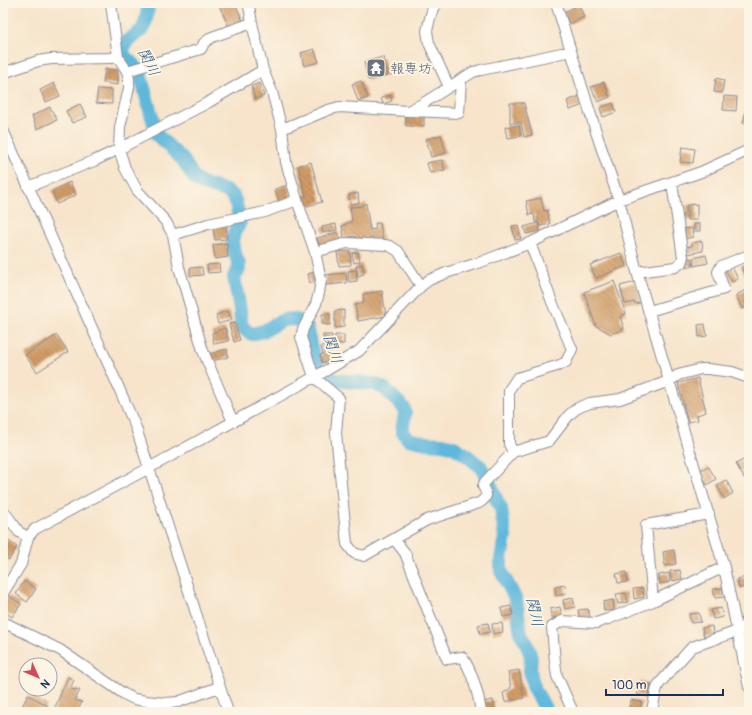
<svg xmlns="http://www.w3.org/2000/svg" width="752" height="715" font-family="Pangolin,'Klee One',sans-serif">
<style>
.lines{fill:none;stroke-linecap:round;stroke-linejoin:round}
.river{stroke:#5fb8dc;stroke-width:14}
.building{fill:url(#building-back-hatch)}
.minor-casing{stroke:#898a94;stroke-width:12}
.minor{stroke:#fff;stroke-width:10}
.labels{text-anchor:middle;stroke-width:4;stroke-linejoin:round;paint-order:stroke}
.worship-label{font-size:14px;fill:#5b616d;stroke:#fcf5e5;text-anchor:start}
.water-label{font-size:15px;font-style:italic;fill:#2f5884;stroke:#fcf5e5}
</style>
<defs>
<pattern id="building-back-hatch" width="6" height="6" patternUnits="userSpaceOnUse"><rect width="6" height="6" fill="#d19b65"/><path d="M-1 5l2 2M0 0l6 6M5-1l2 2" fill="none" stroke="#a97f56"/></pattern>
</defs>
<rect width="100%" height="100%" fill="#fcf5e5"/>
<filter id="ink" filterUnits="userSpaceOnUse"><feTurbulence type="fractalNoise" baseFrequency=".025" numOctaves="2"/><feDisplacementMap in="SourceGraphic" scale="8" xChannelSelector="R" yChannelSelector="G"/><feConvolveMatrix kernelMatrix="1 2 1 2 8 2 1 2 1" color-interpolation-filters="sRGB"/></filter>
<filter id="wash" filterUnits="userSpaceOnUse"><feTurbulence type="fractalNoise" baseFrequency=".012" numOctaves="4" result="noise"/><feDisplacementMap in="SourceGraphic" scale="16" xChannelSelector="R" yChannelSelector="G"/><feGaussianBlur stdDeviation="0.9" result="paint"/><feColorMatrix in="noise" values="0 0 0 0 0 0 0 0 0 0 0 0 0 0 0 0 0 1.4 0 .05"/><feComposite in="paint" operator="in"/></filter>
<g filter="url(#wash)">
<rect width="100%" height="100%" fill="#f7e4cb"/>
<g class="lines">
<path class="river" d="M149 3C147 11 147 21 143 28 135 38 122 39 123 55L134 65 140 74 157 135 183 160 194 178 201 183 226 191 233 196 236 203 240 222 233 236V248L239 264V269L234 277 240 310 241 322 242 326 248 332 252 334 264 331 283 320 293 319 300 321 308 329 310 345 317 365 326 379 375 384 385 389 404 408 405 413 402 431 408 439 426 443 443 444 454 447 465 454 481 467 490 484 497 501 501 508 505 537 501 559V571L516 600 521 634 526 642 531 657 530 670 533 686 547 712"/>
</g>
<g id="blocks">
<path class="building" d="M218 3H235L243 21 229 27Z
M579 5 584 17 570 24 564 12Z
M314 49 319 62 304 66 301 53Z
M383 57 388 75 368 80 364 62Z
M105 69 118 70V85L103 83Z
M716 78 724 80 722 93 714 92Z
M361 81 368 98 358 101 352 84Z
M604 82 610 97 598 102 591 87Z
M54 83 60 96 46 102 40 90Z
M260 83 264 96 255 99 251 86Z
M98 89 112 90V104L96 103Z
M390 95 392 101 383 104 381 98Z
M580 96 583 105 570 110 567 101Z
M724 96 737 97 736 111 723 110Z
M510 103H524L532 135 524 137 521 123H510Z
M613 103 616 112 603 117 600 108Z
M80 104 87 117 72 123 66 111Z
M747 105 749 106V124L743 123Z
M50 107 57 120 37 129 32 116Z
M406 116H424V126H406Z
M519 125 521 136 507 138 505 127Z
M441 135 446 153 431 157 426 139Z
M682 147 695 149 693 163 680 162Z
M442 160 445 170 430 173 427 163Z
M311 162 322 202 303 207 300 197 306 196 298 166Z
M70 182 76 195 57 204 52 191Z
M288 185 292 198 279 202 275 189Z
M358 193 359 203 350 204 349 195Z
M541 198 544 211 547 210 550 224 540 226 539 222H535L534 214 529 215 526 201Z
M366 203 370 230 376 229 375 223H380L383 242 356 241 355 236 344 238 342 226 352 221 350 207 362 206Z
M697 204V220H687V205Z
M538 223 540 231 526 234 524 227Z
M226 224 227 239 215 240 213 227Z
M336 224 337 230 323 233 322 227Z
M694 224H700V231H694Z
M518 225 521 239 515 240 512 226Z
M692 228 693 237 684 239 682 229Z
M338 232 340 242 320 248 317 238Z
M702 241 703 251 688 254 686 247 692 246V243Z
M227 243 228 257 215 259 213 245Z
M350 251 351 265 339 266 337 252Z
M358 252 360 261 354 263 352 253Z
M621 253 626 266 596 278 590 265Z
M706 255 708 263 694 266 693 258Z
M691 258 693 266 686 268 685 259Z
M219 264 220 272 208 273 207 265Z
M362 264 364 274 358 276 356 266Z
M749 264V281H748L741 267Z
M731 265 738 279 732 282 725 269Z
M202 267 203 275 190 276V268Z
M356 270 357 281 349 282 348 271Z
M314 272 316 282 310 283 308 274Z
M346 273 347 283 326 285 325 275Z
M614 281 626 314 620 316 624 329 611 334 596 326 584 292Z
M636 282 642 302 636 304 635 302 625 304 620 286Z
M746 290 749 297V306L742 309 736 295Z
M382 291 386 316 358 321 355 305 364 303 363 294Z
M344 310V327L335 328V311Z
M228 311 232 320 218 324 216 315Z
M322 314H330V325L322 324Z
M235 323 240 340 234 342 229 324Z
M705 324 707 336 699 337 698 325Z
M225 328 229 341 214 344 212 333Z
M748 334H749V373H746Z
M57 335 68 352 37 372 25 355Z
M323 335H332L331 343H323Z
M335 335H344V344L335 343Z
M328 345 332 360 322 363 320 355 323 354 321 346Z
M227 349 228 357 211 361 209 354Z
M698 378 706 412 697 415 698 420 688 422 678 383Z
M745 459 749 466V475L744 478 736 464Z
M708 466 716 479 707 485 699 471Z
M726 480 733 493 724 499 717 485Z
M6 539 17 547 9 560 3 556V543Z
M674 550 676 564 665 566 663 552Z
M680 570 682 579 672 581 670 571Z
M626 572 628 582 618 583 616 574Z
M669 573 670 582 660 584 659 575Z
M747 577 749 587 739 588 737 579Z
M24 581 36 589 27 602 16 594Z
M565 585 566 594 556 596 555 587Z
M643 588 644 597 634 599 633 589Z
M723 588 725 597 715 598 713 589Z
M626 593 628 602 618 604 616 594Z
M9 596 21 604 12 617 3 611V605Z
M573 598 575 607 565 609 563 600Z
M613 600 614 610 604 611 603 602Z
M511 606 513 615 503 617 501 608Z
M560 607 562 616 552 618 550 609Z
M721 608 723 617 713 619 711 610Z
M588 609 590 618 580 619 578 610Z
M699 613 701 622 691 623 689 614Z
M488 623 490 632 480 634 478 625Z
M502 623 503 632 493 634 492 624Z
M712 626 713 635 704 637 702 628Z
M519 670 524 698 505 702 503 693 511 688 508 672Z
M68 677 74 680 70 689 80 690 75 700 82 702 77 712H53Z
M640 682 651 684 648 697 637 694Z
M28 695 47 705 44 712H19Z
M493 700 495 709 485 711 483 702Z
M631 700 642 702 640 712H628Z
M3 707 14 712H3Z"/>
</g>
</g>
<g filter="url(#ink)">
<use href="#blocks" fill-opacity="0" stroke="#898a94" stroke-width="1"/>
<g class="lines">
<g class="minor-casing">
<path id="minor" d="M111 3 118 57 127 71 129 79V88L120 127 119 149 125 168 137 190 166 222 173 235 179 267 203 351 233 422
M247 3 249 6 252 23 263 70 272 92 282 129 286 162 297 200 315 252 321 280 319 293 316 304 303 329 301 337 314 377 339 398 336 433 347 544 354 553 364 556 427 520 479 503C487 498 488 495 483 486L485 482 513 452 549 441 569 415 576 409 582 406 590 403 620 399 669 381 678 375 701 369H708L732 372 749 378
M437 3 433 8 430 18 427 31 429 43 449 87
M556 3 598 138 619 200 637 272 724 567 749 687
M127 71 201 49 204 43 212 37 252 23
M3 73 38 61 51 59 110 58 118 57
M410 111 459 113 461 79
M282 129 328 110 339 107 408 111 422 104 473 72 481 70 571 51
M3 130 115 379 136 428 228 712
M28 187 94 161 119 149 209 102 263 70
M173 235 208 224 265 212 297 200
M315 252 347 243 386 245 390 246 398 251 421 286
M637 272 675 267 681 263 683 257 672 183
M649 311 724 289 718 272 721 266 749 255
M513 452 509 444V390L517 378 560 365 566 362 572 349 552 302 530 243
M3 510 19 532 28 537
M394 539 405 553 447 659 462 657C472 670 479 696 481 712
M3 593 21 564 28 537 35 529 149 468 327 370 359 351 421 286 429 280 446 273 481 262 530 243 619 200 701 172 749 150
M653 601 646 525 709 514
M3 622 60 650 124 694 134 699 146 701 165 703 178 702 219 687
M573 712 557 676 555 662 552 627 562 621 596 623 608 619 653 601 724 567
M651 712C655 703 654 692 659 684L692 647 738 631 749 623"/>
</g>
<use href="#minor" class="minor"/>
</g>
</g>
<defs>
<g id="temple-square" transform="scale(1)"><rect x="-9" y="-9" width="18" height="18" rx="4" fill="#6b7280" stroke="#fcf5e5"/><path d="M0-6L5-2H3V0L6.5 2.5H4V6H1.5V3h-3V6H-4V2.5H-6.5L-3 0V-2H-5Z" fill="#fff"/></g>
</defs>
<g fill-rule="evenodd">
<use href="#temple-square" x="376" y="68"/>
</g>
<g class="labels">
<g class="worship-label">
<text x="390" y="73">報専坊</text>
</g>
<g class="water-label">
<text transform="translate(149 62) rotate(63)" y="5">関川</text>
<text transform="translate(333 349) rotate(71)" y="5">関川</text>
<text transform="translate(535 612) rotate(78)" y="5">関川</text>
</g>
</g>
<rect width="752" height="715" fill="none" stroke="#fcf5e5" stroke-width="16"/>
<g transform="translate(38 677) rotate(134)"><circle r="19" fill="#fcf5e5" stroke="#a2a6af"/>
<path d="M0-3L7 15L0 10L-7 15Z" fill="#d1495b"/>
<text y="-6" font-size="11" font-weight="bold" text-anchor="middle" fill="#1b2f5e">N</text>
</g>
<path d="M606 689v6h117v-6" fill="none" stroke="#1b2f5e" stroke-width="2"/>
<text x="612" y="689" font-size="12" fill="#1b2f5e" stroke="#fcf5e5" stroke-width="3" paint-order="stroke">100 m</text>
</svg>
